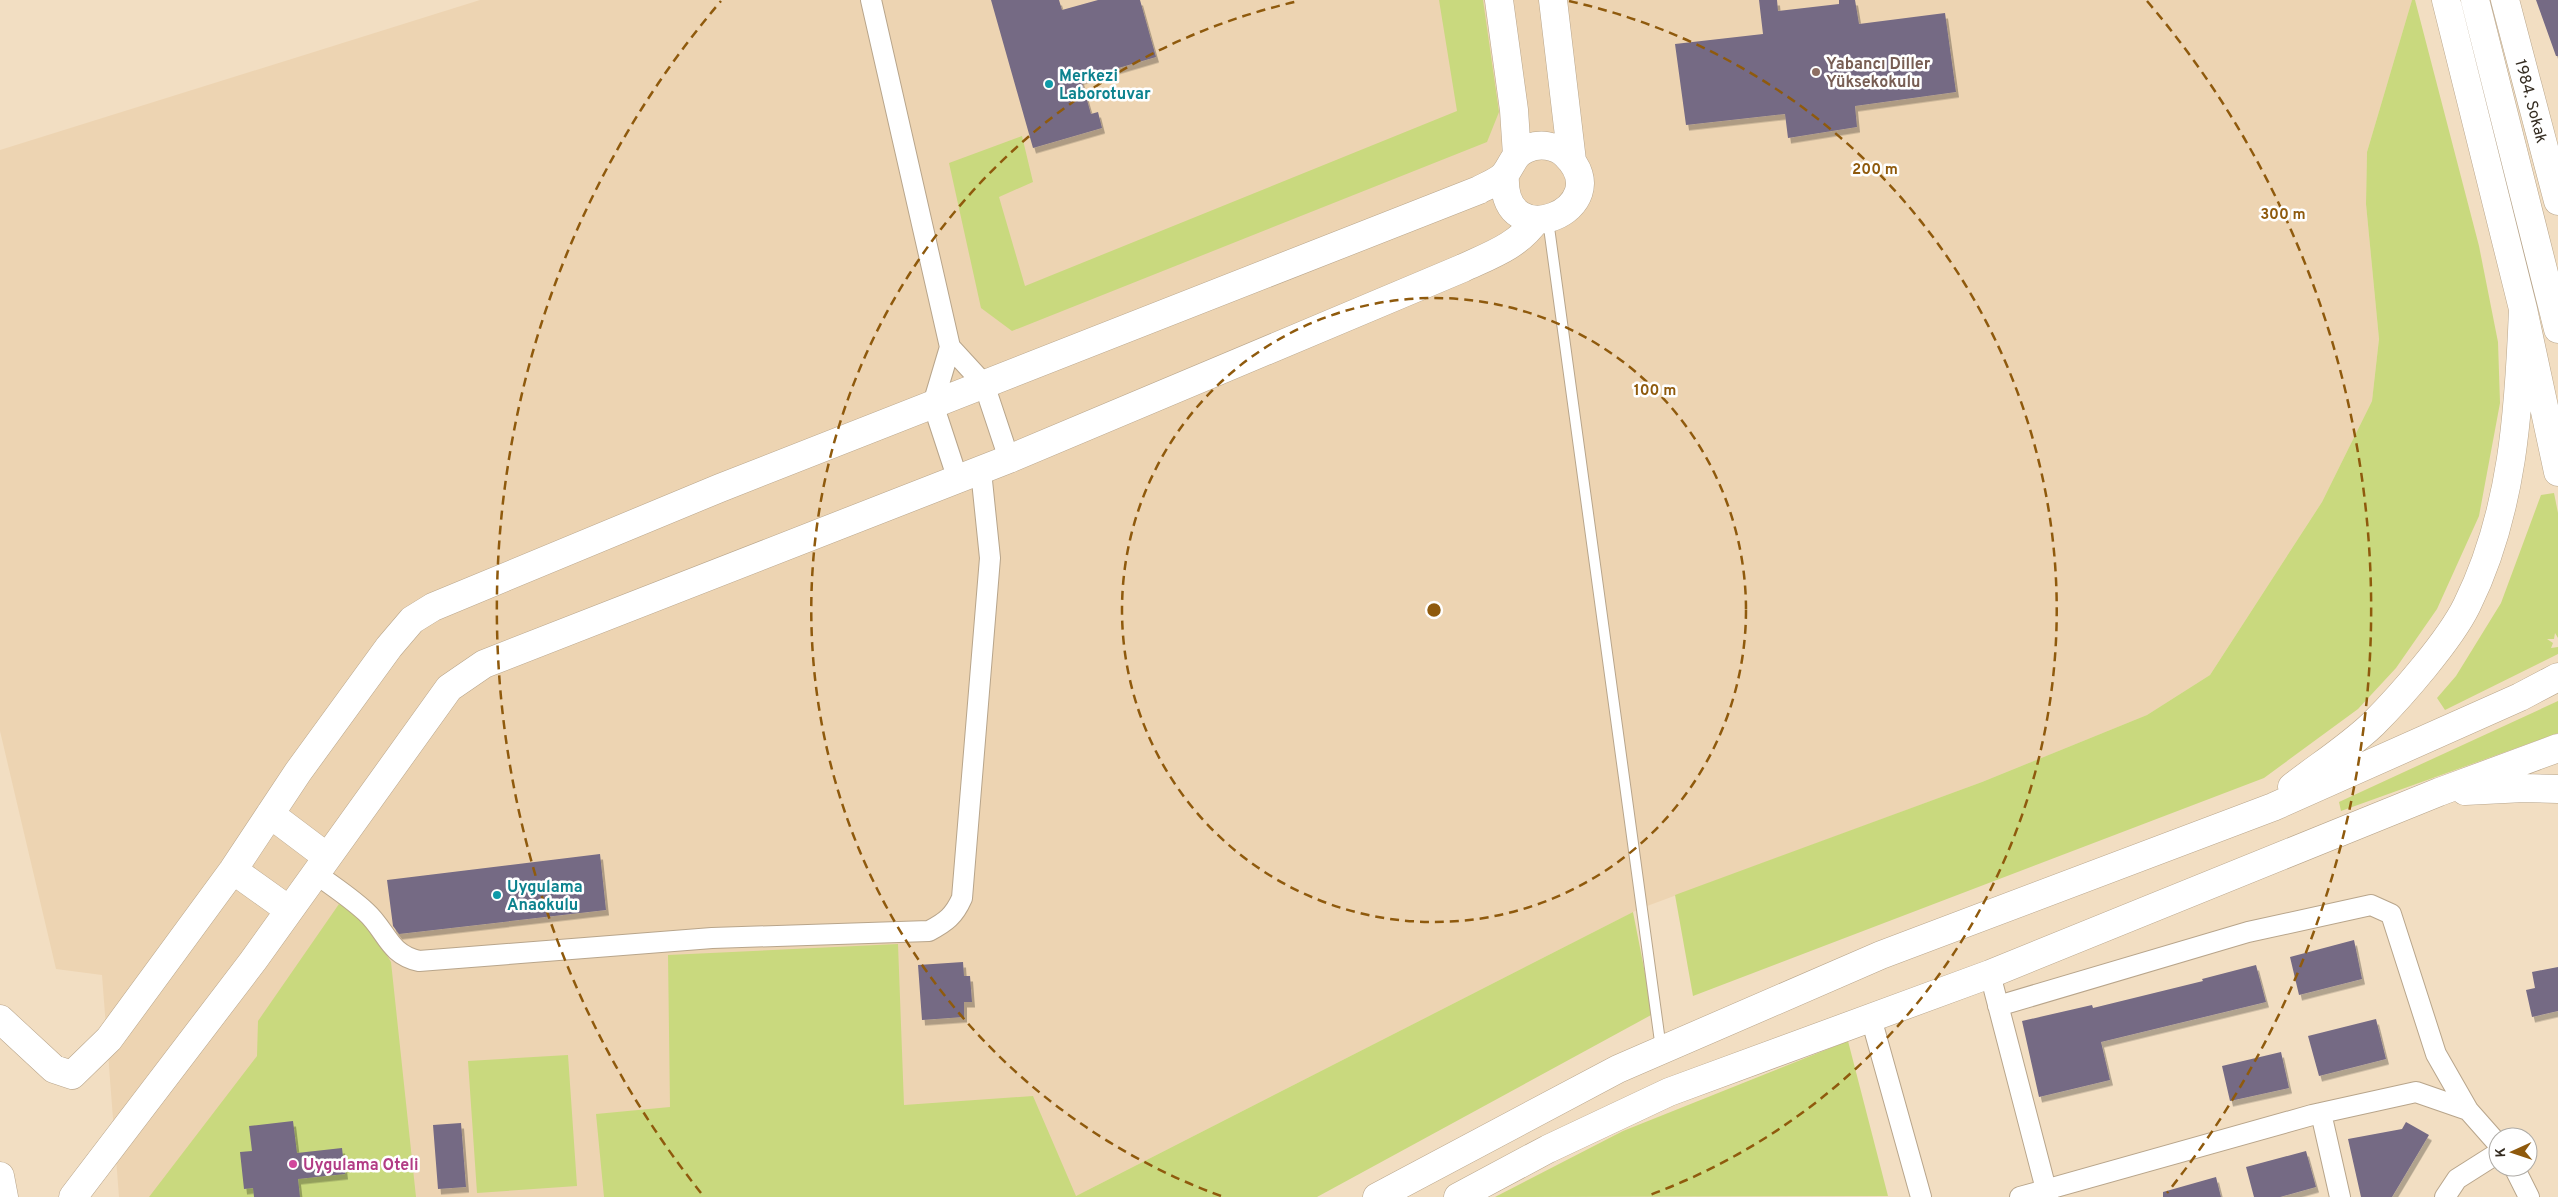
<svg xmlns="http://www.w3.org/2000/svg" width="2558" height="1197" font-family="Overpass,sans-serif">
<style>
.built{fill:#edd4b2}
.green{fill:#c9d97e}
.building{fill:#756a84;filter:url(#shadow)}
.lines{fill:none;stroke-linecap:round;stroke-linejoin:round}
.lane-casing{stroke:#b8a58b;stroke-width:12}
.street-casing{stroke:#b8a58b;stroke-width:22}
.secondary-casing{stroke:#b8a58b;stroke-width:29}
.lane{stroke:#fff;stroke-width:10}
.street{stroke:#fff;stroke-width:20}
.secondary{stroke:#fff;stroke-width:28}
.ring{fill:none;stroke:#8f5a0d;stroke-width:2.5;stroke-dasharray:9 6}
.education-dot{fill:#8d6e63;stroke:#fff;stroke-width:2}
.culture-dot{fill:#0f9aa8;stroke:#fff;stroke-width:2}
.hotel-dot{fill:#d1479c;stroke:#fff;stroke-width:2}
.labels{text-anchor:middle;stroke-width:5;stroke-linejoin:round;paint-order:stroke}
.education-label{font-size:16px;font-weight:bold;fill:#785e54;stroke:#fff;text-anchor:start}
.culture-label{font-size:16px;font-weight:bold;fill:#0d838f;stroke:#fff;text-anchor:start}
.street-label{font-size:16px;fill:#342c21;stroke:#fff}
.hotel-label{font-size:16px;font-weight:bold;fill:#b23c85;stroke:#fff;text-anchor:start}
.centre{fill:#8f5a0d;stroke:#fff;stroke-width:2.5}
.ring-label{font-size:15px;text-anchor:middle;font-weight:bold;fill:#8f5a0d;stroke:#fff;stroke-width:5;stroke-linejoin:round;paint-order:stroke}
</style>
<defs>
<filter id="shadow"><feDropShadow dx="3" dy="5.5" stdDeviation="0" flood-color="#0004"/></filter>
</defs>
<rect width="100%" height="100%" fill="#f2dec2"/>
<path class="built" d="M480 0H2412L2367 152 2366 204 2379 339 2372 401 2322 502 2210 675 2147 715 1982 782 1639 909 1074 1197H119L102 975 56 969 0 731V150Z"/>
<path class="green" d="M1439 0H1483L1499 112 1487 142 1012 331 981 308 949 163 1022 136 1033 182 999 197 1025 286 1457 111Z
M2412 0H2415L2479 246 2498 342 2500 403 2479 516 2437 609 2396 668 2358 709 2264 778 1693 996 1675 895 1982 782 2147 715 2210 675 2322 502 2372 401 2379 339 2366 204 2367 152Z
M2554 493 2558 513V638L2555 633 2554 639H2547L2553 643 2551 648 2558 647V654L2445 710 2437 698 2456 676 2501 603 2541 495Z
M2558 701V733L2341 811 2339 802Z
M339 904 363 917 391 962 416 1197H149L257 1056 258 1021Z
M1633 912 1653 1014 1317 1197H604L596 1114 670 1107 668 955 898 944 904 1105 1033 1096 1076 1196Z
M1848 1041 1888 1196 1495 1197 1623 1131Z
M568 1055 577 1186 477 1193 468 1061Z"/>
<path class="building" d="M991 0H1059L1062 10 1098 0H1140L1156 57 1081 79 1091 114 1098 112 1102 128 1033 148Z
M1759 0H1777L1778 11 1839 4V0H1855L1859 24 1945 13 1956 92 1855 106 1857 127 1788 138 1785 114 1686 125 1675 44 1763 34Z
M2536 0H2558V56H2556Z
M600 854 606 910 399 934 393 926 387 880Z
M2354 940 2362 979 2299 995 2290 957Z
M963 962 964 976H970L972 1002H964V1017L922 1020 918 965Z
M2256 965 2266 1002 2101 1042 2110 1080 2039 1097 2022 1021 2092 1005 2093 1008 2203 981 2202 979Z
M2558 967V1011L2532 1017 2526 990 2535 988 2532 972Z
M2376 1019 2386 1059 2319 1076 2308 1036Z
M2281 1052 2289 1088 2230 1101 2222 1066Z
M293 1121 297 1153 342 1148 345 1174 298 1179 300 1197H254L253 1188 244 1189 240 1152 252 1151 249 1126Z
M2406 1122 2429 1135 2392 1197H2361L2348 1139 2402 1129Z
M461 1123 466 1187 438 1189 433 1125Z
M2306 1151 2316 1187 2280 1197H2254L2246 1167Z
M2216 1177 2221 1197H2163V1192Z"/>
<g class="lines">
<g class="lane-casing">
<path id="lane" d="M1548 220 1661 1049"/>
</g>
<g class="street-casing">
<path id="street" d="M871 0 950 347 933 404 958 480
M950 347 984 384 1009 459
M316 874C333 886 351 898 366 912 387 931 388 954 419 961L712 938 929 931C946 922 954 916 962 898L990 558 981 471
M1990 974 2048 1197
M1998 1006 2248 932 2371 905 2391 914 2436 1054 2468 1110
M1871 1018 1921 1197
M2321 1113 2340 1197
M2514 1167 2529 1197
M2020 1197 2312 1115 2416 1092 2468 1110 2498 1144
M2445 1197 2457 1179 2498 1153"/>
</g>
<g class="secondary-casing">
<path id="secondary" d="M1499 0 1514 110 1517 155
M1553 0 1572 161
M2446 0 2523 309 2558 472
M2475 0 2558 329
M2505 0 2558 201
M2292 787C2319 766 2349 747 2373 724 2401 696 2450 640 2467 605 2513 512 2519 410 2523 309
M2465 791 2524 788 2558 789
M270 814 327 857
M233 870 289 910
M0 1019 54 1069 72 1075 109 1039 233 870 298 772 389 647 412 620 433 607 720 488 1479 190C1486 186 1500 181 1505 174 1513 164 1513 155 1526 149 1539 143 1556 145 1566 155 1620 208 1500 259 1505 175
M0 1176 4 1197
M73 1197 253 961 449 688 484 664 1009 459 1463 268C1491 255 1518 246 1536 220
M1377 1197 1618 1069 1881 955 2273 807 2520 697 2558 677
M1458 1197 1548 1149 1669 1092 1990 974 2439 792 2558 748"/>
</g>
<use href="#lane" class="lane"/>
<use href="#street" class="street"/>
<use href="#secondary" class="secondary"/>
</g>
<g class="ring">
<circle cx="1434" cy="610" r="312"/>
<path d="M1221 1196A624 624 0 0 1 1299 1M1569 1A624 624 0 0 1 1647 1196"/>
<path d="M701 1193A937 937 0 0 1 721 1M2147 1A937 937 0 0 1 2167 1193"/>
</g>
<circle class="education-dot" cx="1816" cy="72" r="5"/>
<g class="culture-dot">
<circle cx="1049" cy="84" r="5"/>
<circle cx="497" cy="895" r="5"/>
</g>
<circle class="hotel-dot" cx="293" cy="1164" r="5"/>
<g class="labels">
<g class="education-label">
<text x="1826" y="69">Yabancı Diller<tspan x="1826" dy="18">Yüksekokulu</tspan></text>
</g>
<g class="culture-label">
<text x="1059" y="81">Merkezi<tspan x="1059" dy="18">Laborotuvar</tspan></text>
<text x="507" y="892">Uygulama<tspan x="507" dy="18">Anaokulu</tspan></text>
</g>
<g class="street-label">
<text transform="translate(2532 101) rotate(75)" y="6">1984. Sokak</text>
</g>
<g class="hotel-label">
<text x="303" y="1170">Uygulama Oteli</text>
</g>
</g>
<circle cx="1434" cy="610" r="8" class="centre"/>
<g class="ring-label">
<text x="1875" y="174">200 m</text>
<text x="2283" y="219">300 m</text>
<text x="1655" y="395">100 m</text>
</g>
<g transform="translate(2513 1152) rotate(267)"><circle r="24" fill="#ffffff" stroke="#aeaba6"/>
<path d="M0-4L9 19L0 12L-9 19Z" fill="#8f5a0d"/>
<text y="-8" font-size="14" font-weight="bold" text-anchor="middle" fill="#342c21">K</text>
</g>
</svg>
